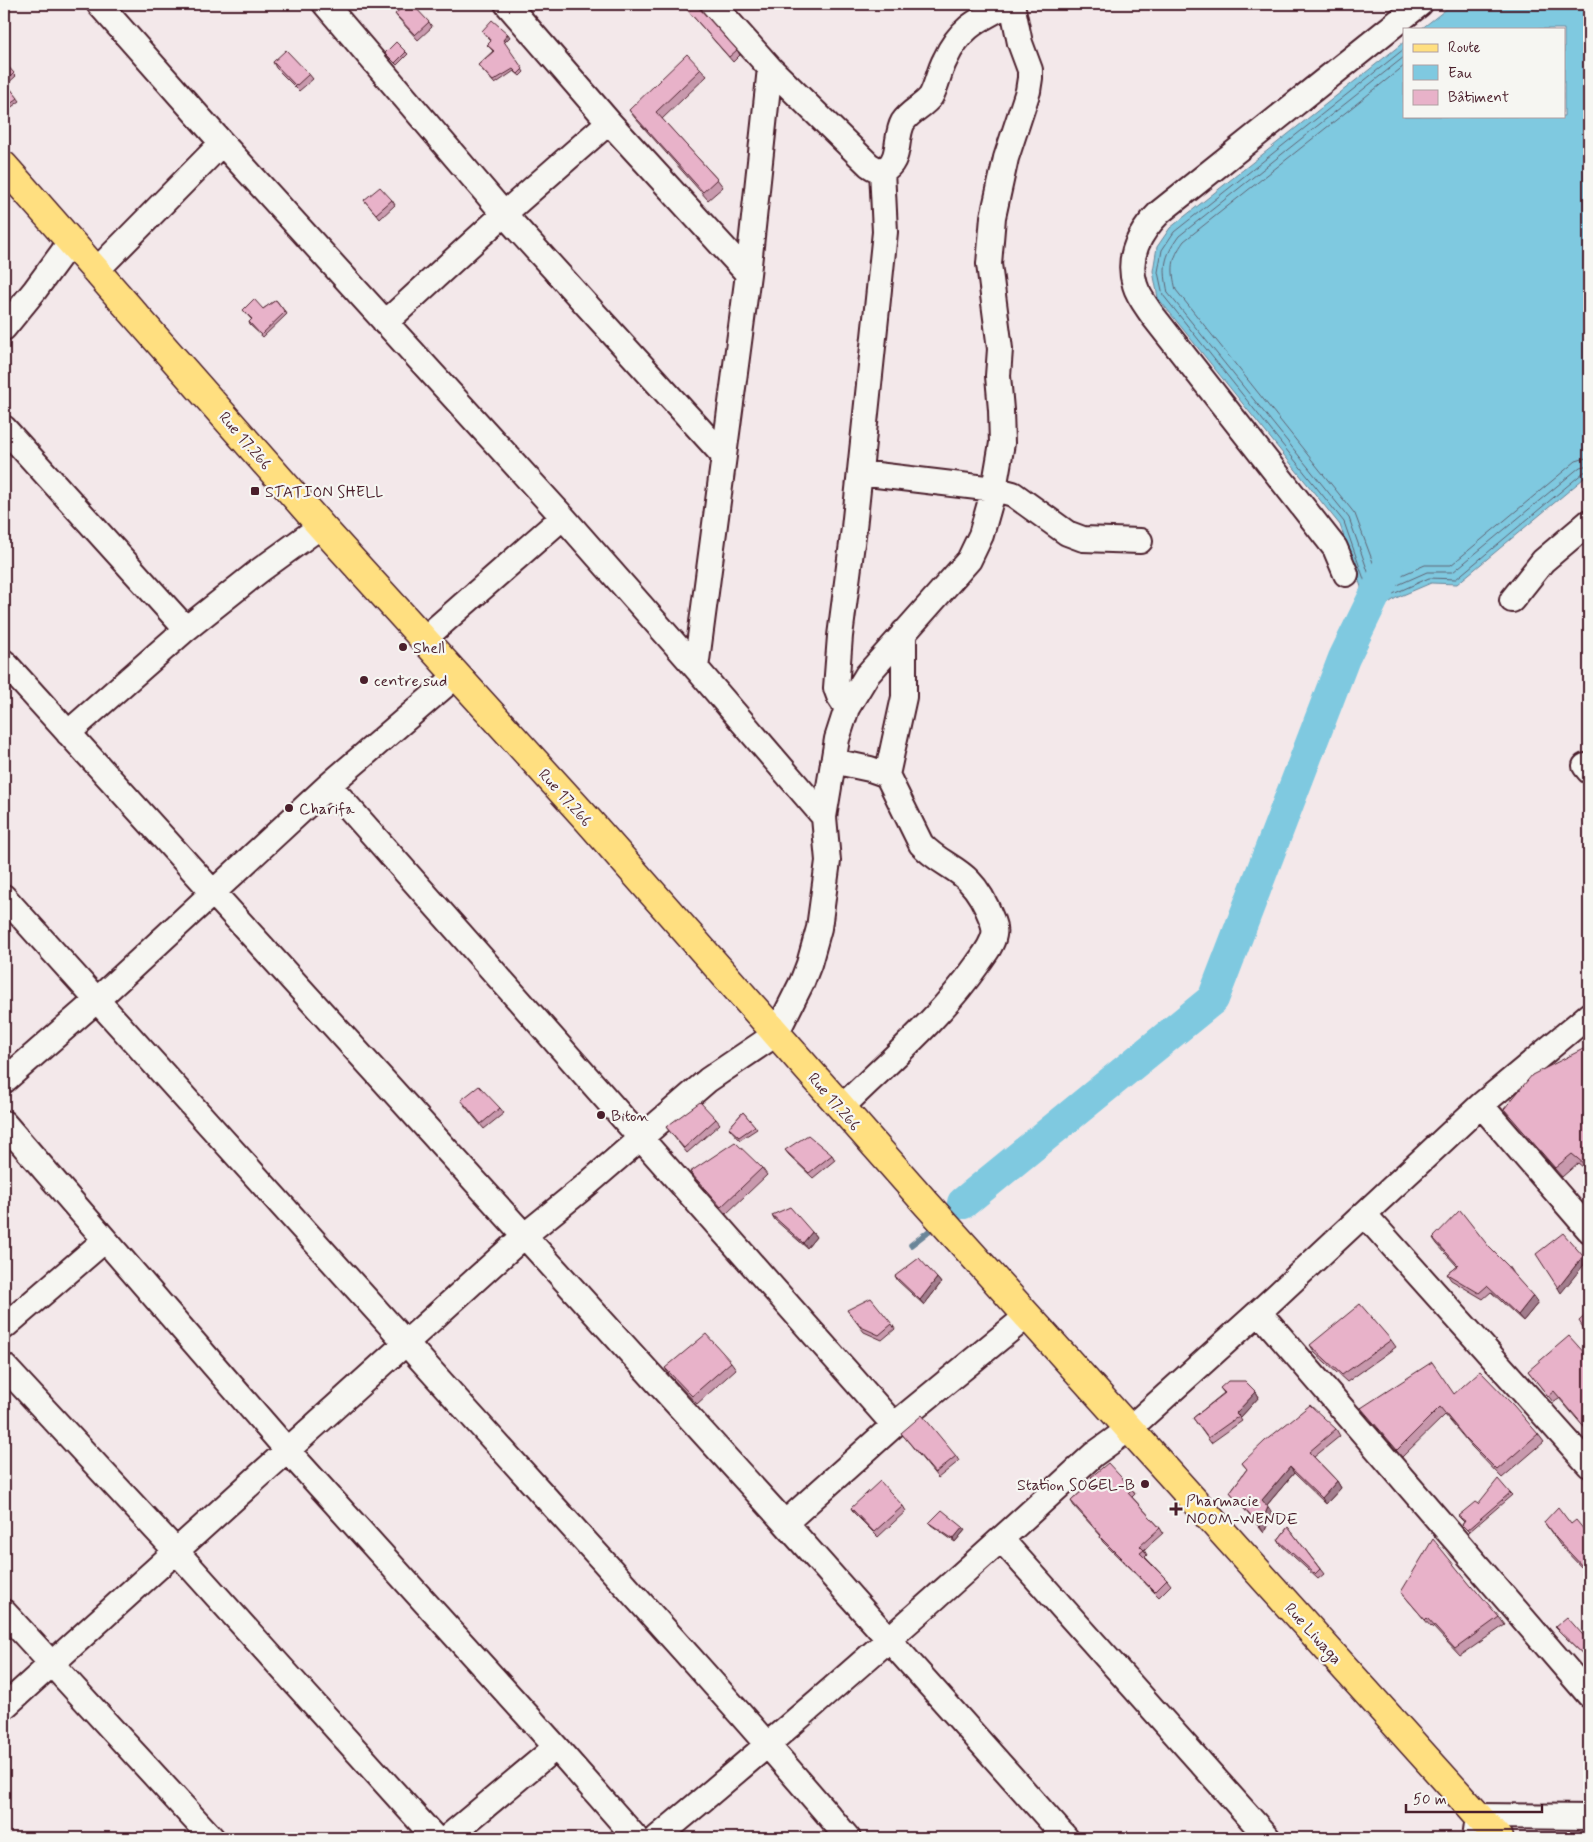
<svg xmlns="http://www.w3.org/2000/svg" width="1593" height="1842" font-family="Mynerve,sans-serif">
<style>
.built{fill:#f0d8e0}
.water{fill:#7fc9e0;stroke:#6a8598}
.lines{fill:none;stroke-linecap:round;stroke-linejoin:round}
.shore{stroke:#5f6373;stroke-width:1}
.stream{stroke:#6a8598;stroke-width:5.5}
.river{stroke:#7fc9e0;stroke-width:32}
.minor-casing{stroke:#4a1f2b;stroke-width:28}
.major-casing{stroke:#4a1f2b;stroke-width:31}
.minor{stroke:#f6f6f2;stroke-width:24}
.major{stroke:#ffdf80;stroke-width:28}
.wall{fill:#c899ad;stroke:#4a1f2b}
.shaded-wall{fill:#a27d8d;stroke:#4a1f2b}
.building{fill:#e8b2c9;stroke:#4a1f2b}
.poi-dot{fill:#4a1f2b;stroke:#f6f6f2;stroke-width:2}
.labels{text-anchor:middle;stroke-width:4.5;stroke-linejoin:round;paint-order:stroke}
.street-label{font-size:16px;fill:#4a1f2b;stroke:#f6f6f2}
.poi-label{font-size:16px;fill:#4a1f2b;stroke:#f6f6f2;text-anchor:start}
</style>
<rect width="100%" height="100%" fill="#f3e8ea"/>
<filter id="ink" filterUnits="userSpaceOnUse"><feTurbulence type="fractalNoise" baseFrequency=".02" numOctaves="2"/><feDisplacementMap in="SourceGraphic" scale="10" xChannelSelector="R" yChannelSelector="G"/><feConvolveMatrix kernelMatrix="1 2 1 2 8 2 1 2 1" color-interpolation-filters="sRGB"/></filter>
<g filter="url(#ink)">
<path class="built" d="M1537 1828 1589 1831V1838H1546Z"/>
<path class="water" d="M1453 4H1589V474L1457 584 1431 583 1396 598 1377 611 1360 602 1361 587 1340 525 1158 298 1153 271 1157 247 1170 228 1404 42V116H1564V29H1421Z"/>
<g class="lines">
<path class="shore" d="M1404 49 1174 232 1162 250 1158 272 1163 295 1344 522 1366 585 1365 599 1375 604 1393 594 1429 578 1456 579 1584 472 1589 471
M1404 57 1179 236C1163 258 1163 267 1168 293L1349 518 1372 583V595L1375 597 1391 588 1427 572H1453L1580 467 1589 465
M1404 66 1184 241C1171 259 1171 269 1176 290L1355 514 1381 584 1425 565H1451L1576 461 1589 457"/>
<path class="stream" d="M911 1245 929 1231"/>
<path class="river" d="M963 1203 1213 999 1344 658 1388 568"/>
<g class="minor-casing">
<path id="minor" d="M325 4 504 214 723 455
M507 4 609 122 748 274
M713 4 770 68 869 165C874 168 881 173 887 168 901 157 895 136 903 122 910 111 924 106 931 96 937 85 939 71 945 60 960 27 978 20 1009 4
M97 270 222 143
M385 323 504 214 609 122
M4 328 35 290 71 241
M4 428 186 629
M860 473 994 489 1013 494 1067 533 1083 539 1140 541
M1346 574 1335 548 1153 316C1147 307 1138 296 1135 285 1126 256 1140 232 1160 212L1420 4
M1512 600 1543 561 1589 522
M424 639 563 517
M4 662 785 1523 1066 1838
M696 668 748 274 770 68
M847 708 839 696 836 688 840 636 854 528 885 232 882 170
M68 733 186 629 259 571 321 526
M833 761 870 769 887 775 921 844C936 861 956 867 969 881 979 891 987 907 992 920 994 925 995 930 994 935 992 946 983 956 977 965 940 1018 888 1062 841 1108
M1585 766 1589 771
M887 775 904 697V632
M329 785 894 1425
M824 817 837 739 847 708 867 675 969 560 981 535 994 489 1002 443 1001 410 998 376 1000 349 989 264 993 217 1006 158 1028 91 1030 78V70L1020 43 1012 4
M4 897C151 1058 295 1222 442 1383 578 1534 716 1683 848 1838
M4 1081 98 999 329 785 456 676
M1481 1105 1589 1230
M4 1123 288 1451 556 1747 636 1838
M1364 1214 1589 1465
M1259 1312 1589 1695
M4 1327 105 1240
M4 1366 176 1551 435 1838
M785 1523 894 1425 1027 1316
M1001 1539 1268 1838
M4 1612 212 1838
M4 1707 525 1235 584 1187 708 1080 776 1034 802 982 809 964 819 928 828 861 824 817 696 668 563 517 222 143 99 4
M447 1838 556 1747
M657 1838C806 1714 951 1586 1093 1455L1129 1429 1259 1312 1481 1105 1589 1015
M1475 1838 1478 1816 1589 1817"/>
</g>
<g class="major-casing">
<path id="major" d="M4 166 321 526 588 820 924 1201 1498 1838"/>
</g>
<use href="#minor" class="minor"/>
<use href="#major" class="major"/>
</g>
<path class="wall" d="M682 4 702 11 737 50 740 55 733 62Z
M395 14 429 22 432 27 418 40 399 19Z
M482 31 510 37 504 43 524 72 520 76 514 71 495 84 478 65 493 51 487 45 491 41Z
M406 52 408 54 397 65 385 53Z
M273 62 309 74 313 79 299 91 276 68Z
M4 64 16 76 4 87Z
M701 69 707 76 662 119 717 179 723 187 708 200 635 118 629 110Z
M9 87 20 101 6 111 4 109Z
M364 200H392L395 205 380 219Z
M276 300 287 314 263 337 250 325 249 322 252 320 243 310 263 309Z
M1589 1046V1172L1578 1163 1562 1177 1510 1118 1504 1109Z
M464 1105 500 1108 504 1113 484 1129Z
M743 1112 757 1129 740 1140 729 1128Z
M716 1119 720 1124 687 1153 666 1127Z
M785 1150 832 1155 835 1160 813 1178 789 1155Z
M762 1168 767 1175 726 1214 696 1180 690 1172Z
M772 1215 812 1232 816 1237 807 1248 775 1220Z
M1433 1238 1489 1247 1508 1266 1512 1272V1273L1538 1303 1523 1321 1491 1292 1483 1299 1451 1280 1447 1274 1457 1266 1437 1244Z
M895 1276 937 1278 941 1283 924 1305 898 1281Z
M847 1310 892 1324 895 1329 882 1340 864 1332Z
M1391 1340 1396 1347 1347 1382 1315 1353 1310 1345Z
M1589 1354V1431L1588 1432 1559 1398 1553 1402 1528 1371 1587 1356Z
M731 1362 736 1369 697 1404 670 1376 665 1368Z
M1220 1388 1256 1392 1259 1397 1240 1418 1242 1421 1211 1443 1193 1418 1224 1393Z
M1454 1394 1538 1434 1544 1442 1502 1478 1472 1447 1445 1415 1402 1457 1366 1415 1361 1408Z
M1336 1429 1340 1436 1314 1457 1337 1481 1341 1488 1326 1504 1294 1473 1267 1505 1272 1513 1264 1533 1230 1492 1247 1469 1242 1463Z
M901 1433 956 1456 959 1461 938 1478Z
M1091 1477 1132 1489 1135 1494 1132 1497 1160 1528 1163 1533 1144 1550 1147 1555 1145 1557 1167 1580 1171 1585 1159 1597 1103 1542 1100 1537 1101 1536 1074 1506 1071 1501 1094 1480Z
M1510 1493 1512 1495 1469 1532 1462 1525 1464 1522 1458 1516 1478 1504Z
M903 1506 906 1511 878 1537 854 1513 851 1508Z
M1544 1522 1571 1524 1589 1536V1584L1581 1573 1584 1570 1560 1545Z
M929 1523 963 1527 965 1530 955 1542 931 1525Z
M1288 1527 1324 1574 1318 1579 1281 1545 1278 1540Z
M1471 1586 1499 1617 1505 1625 1460 1656 1432 1626 1431 1627 1401 1592Z
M1555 1627 1589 1642V1660L1557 1629Z"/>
<path class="shaded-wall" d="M508 34 510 37 504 43 503 40Z
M812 1232 816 1237 807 1248 803 1243Z
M1583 1256 1587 1261 1561 1293 1558 1288Z
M937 1278 941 1283 924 1305 920 1300Z
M1533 1296 1538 1303 1523 1321 1518 1315Z
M1256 1392 1259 1397 1240 1418 1236 1413Z
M1290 1467 1294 1473 1266 1506 1262 1500Z
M1337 1481 1341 1488 1326 1504 1322 1498Z
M1268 1507 1272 1513 1264 1533 1260 1527Z
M963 1527 965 1530 955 1542 953 1539Z"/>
<path class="building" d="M406 4H412L429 22 415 35 395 14Z
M682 4H698L699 8 737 50 729 57Z
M492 20 508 34 503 40 523 69 518 74 513 69 493 81 478 65 494 51 487 45 491 41 482 31Z
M396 42 406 52 395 63 385 53Z
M286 50 309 74 296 86 273 62Z
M687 54 701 69 656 112 717 179 703 192 629 110Z
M5 63 14 73 4 83V64Z
M9 87 18 98 4 109V91Z
M380 187 392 200 376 214 364 200Z
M254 299 263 309 276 300 285 312 261 335 249 322 252 319 243 310Z
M1589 1046V1168L1572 1154 1555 1168 1504 1109 1532 1075Z
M479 1086 500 1108 481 1124 461 1100Z
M700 1102 716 1119 684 1148 666 1127Z
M743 1112 755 1126 739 1137 729 1128Z
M808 1135 832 1155 809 1173 785 1150Z
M735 1142 762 1168 721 1207 690 1172Z
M790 1207 812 1232 803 1243 772 1215Z
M1460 1210 1489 1247 1508 1266 1507 1267 1533 1296 1518 1315 1487 1286 1479 1293 1447 1274 1458 1265 1433 1238Z
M1563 1233 1583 1256 1558 1288 1536 1254Z
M919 1258 937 1278 920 1300 895 1276Z
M871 1298 892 1324 879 1335 861 1327 847 1310Z
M1360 1304 1391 1340 1342 1375 1310 1345Z
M1589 1312V1337L1579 1321Z
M706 1334 731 1362 692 1396 665 1368Z
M1569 1336 1587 1356 1589 1354V1420L1583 1425 1554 1391 1548 1396 1528 1371Z
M1432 1362 1454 1394 1480 1371 1514 1406 1538 1434 1497 1470 1466 1439 1440 1407 1397 1450 1361 1408Z
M1228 1381H1245L1256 1392 1236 1413 1239 1416 1208 1438 1193 1418 1225 1393 1220 1388Z
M1310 1405 1336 1429 1309 1452 1337 1481 1322 1498 1290 1467 1262 1500 1268 1507 1260 1527 1230 1492 1247 1469 1242 1463 1265 1441Z
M922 1415 956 1456 935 1473 901 1433Z
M1108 1463 1132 1489 1128 1493 1160 1528 1140 1546 1144 1550 1140 1553 1167 1580 1155 1592 1100 1537 1101 1535 1071 1501 1094 1480 1091 1477Z
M1498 1479 1510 1493 1467 1530 1462 1525 1465 1521 1458 1516 1475 1502 1478 1504Z
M880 1481 903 1506 874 1532 851 1508Z
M1558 1507 1571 1524 1576 1520 1589 1536V1583L1581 1573 1585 1569 1556 1538 1544 1522Z
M942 1510 963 1527 953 1539 929 1523Z
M1288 1527 1320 1569 1315 1574 1278 1540Z
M1433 1539 1471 1586 1472 1585 1499 1617 1455 1649 1427 1618 1425 1620 1401 1592Z
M1567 1617 1589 1642V1660L1555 1627Z"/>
</g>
<g class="poi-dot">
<rect x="250" y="486" width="10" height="10" rx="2.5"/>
<circle cx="403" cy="647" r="5"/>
<circle cx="364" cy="680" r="5"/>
<circle cx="289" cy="808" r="5"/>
<circle cx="601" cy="1115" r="5"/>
<circle cx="1145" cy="1484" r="5"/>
<path d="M1173.5 1501.5h5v5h5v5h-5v5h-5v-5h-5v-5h5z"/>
</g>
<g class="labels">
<g class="street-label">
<text transform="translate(246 440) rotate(49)" y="6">Rue 17.266</text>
<text transform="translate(566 797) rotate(48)" y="6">Rue 17.266</text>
<text transform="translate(835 1101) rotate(49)" y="6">Rue 17.266</text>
<text transform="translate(1314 1633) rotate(48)" y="6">Rue Liwaga</text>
</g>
<g class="poi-label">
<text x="265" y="497">STATION SHELL</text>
<text x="413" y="653">Shell</text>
<text x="374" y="686">centre sud</text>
<text x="299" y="814">Charifa</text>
<text x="611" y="1121">Biton</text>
<text x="1135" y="1490" text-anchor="end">Station SOGEL-B</text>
<text x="1186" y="1506">Pharmacie<tspan x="1186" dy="18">NOOM-WENDE</tspan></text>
</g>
</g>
<rect width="1593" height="1842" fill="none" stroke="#f6f6f2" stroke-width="20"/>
<rect x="10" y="10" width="1573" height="1822" fill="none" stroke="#4a1f2b" stroke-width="2" filter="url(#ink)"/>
<rect x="1403" y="28" width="162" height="90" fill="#f6f6f2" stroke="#b1a0a2"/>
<rect x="1413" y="44" width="25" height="8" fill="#ffdf80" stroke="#b1a0a2"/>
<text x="1448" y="52" font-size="15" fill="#4a1f2b">Route</text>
<rect x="1413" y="65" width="25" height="15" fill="#7fc9e0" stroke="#b1a0a2"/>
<text x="1448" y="78" font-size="15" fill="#4a1f2b">Eau</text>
<rect x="1413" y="90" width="25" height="15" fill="#e8b2c9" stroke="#b1a0a2"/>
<text x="1448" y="102" font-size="15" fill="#4a1f2b">Bâtiment</text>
<path d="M1406 1804v8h136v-8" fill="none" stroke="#4a1f2b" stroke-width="2.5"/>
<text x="1413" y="1804" font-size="15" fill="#4a1f2b" stroke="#f6f6f2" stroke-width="4" paint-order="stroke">50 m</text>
</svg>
